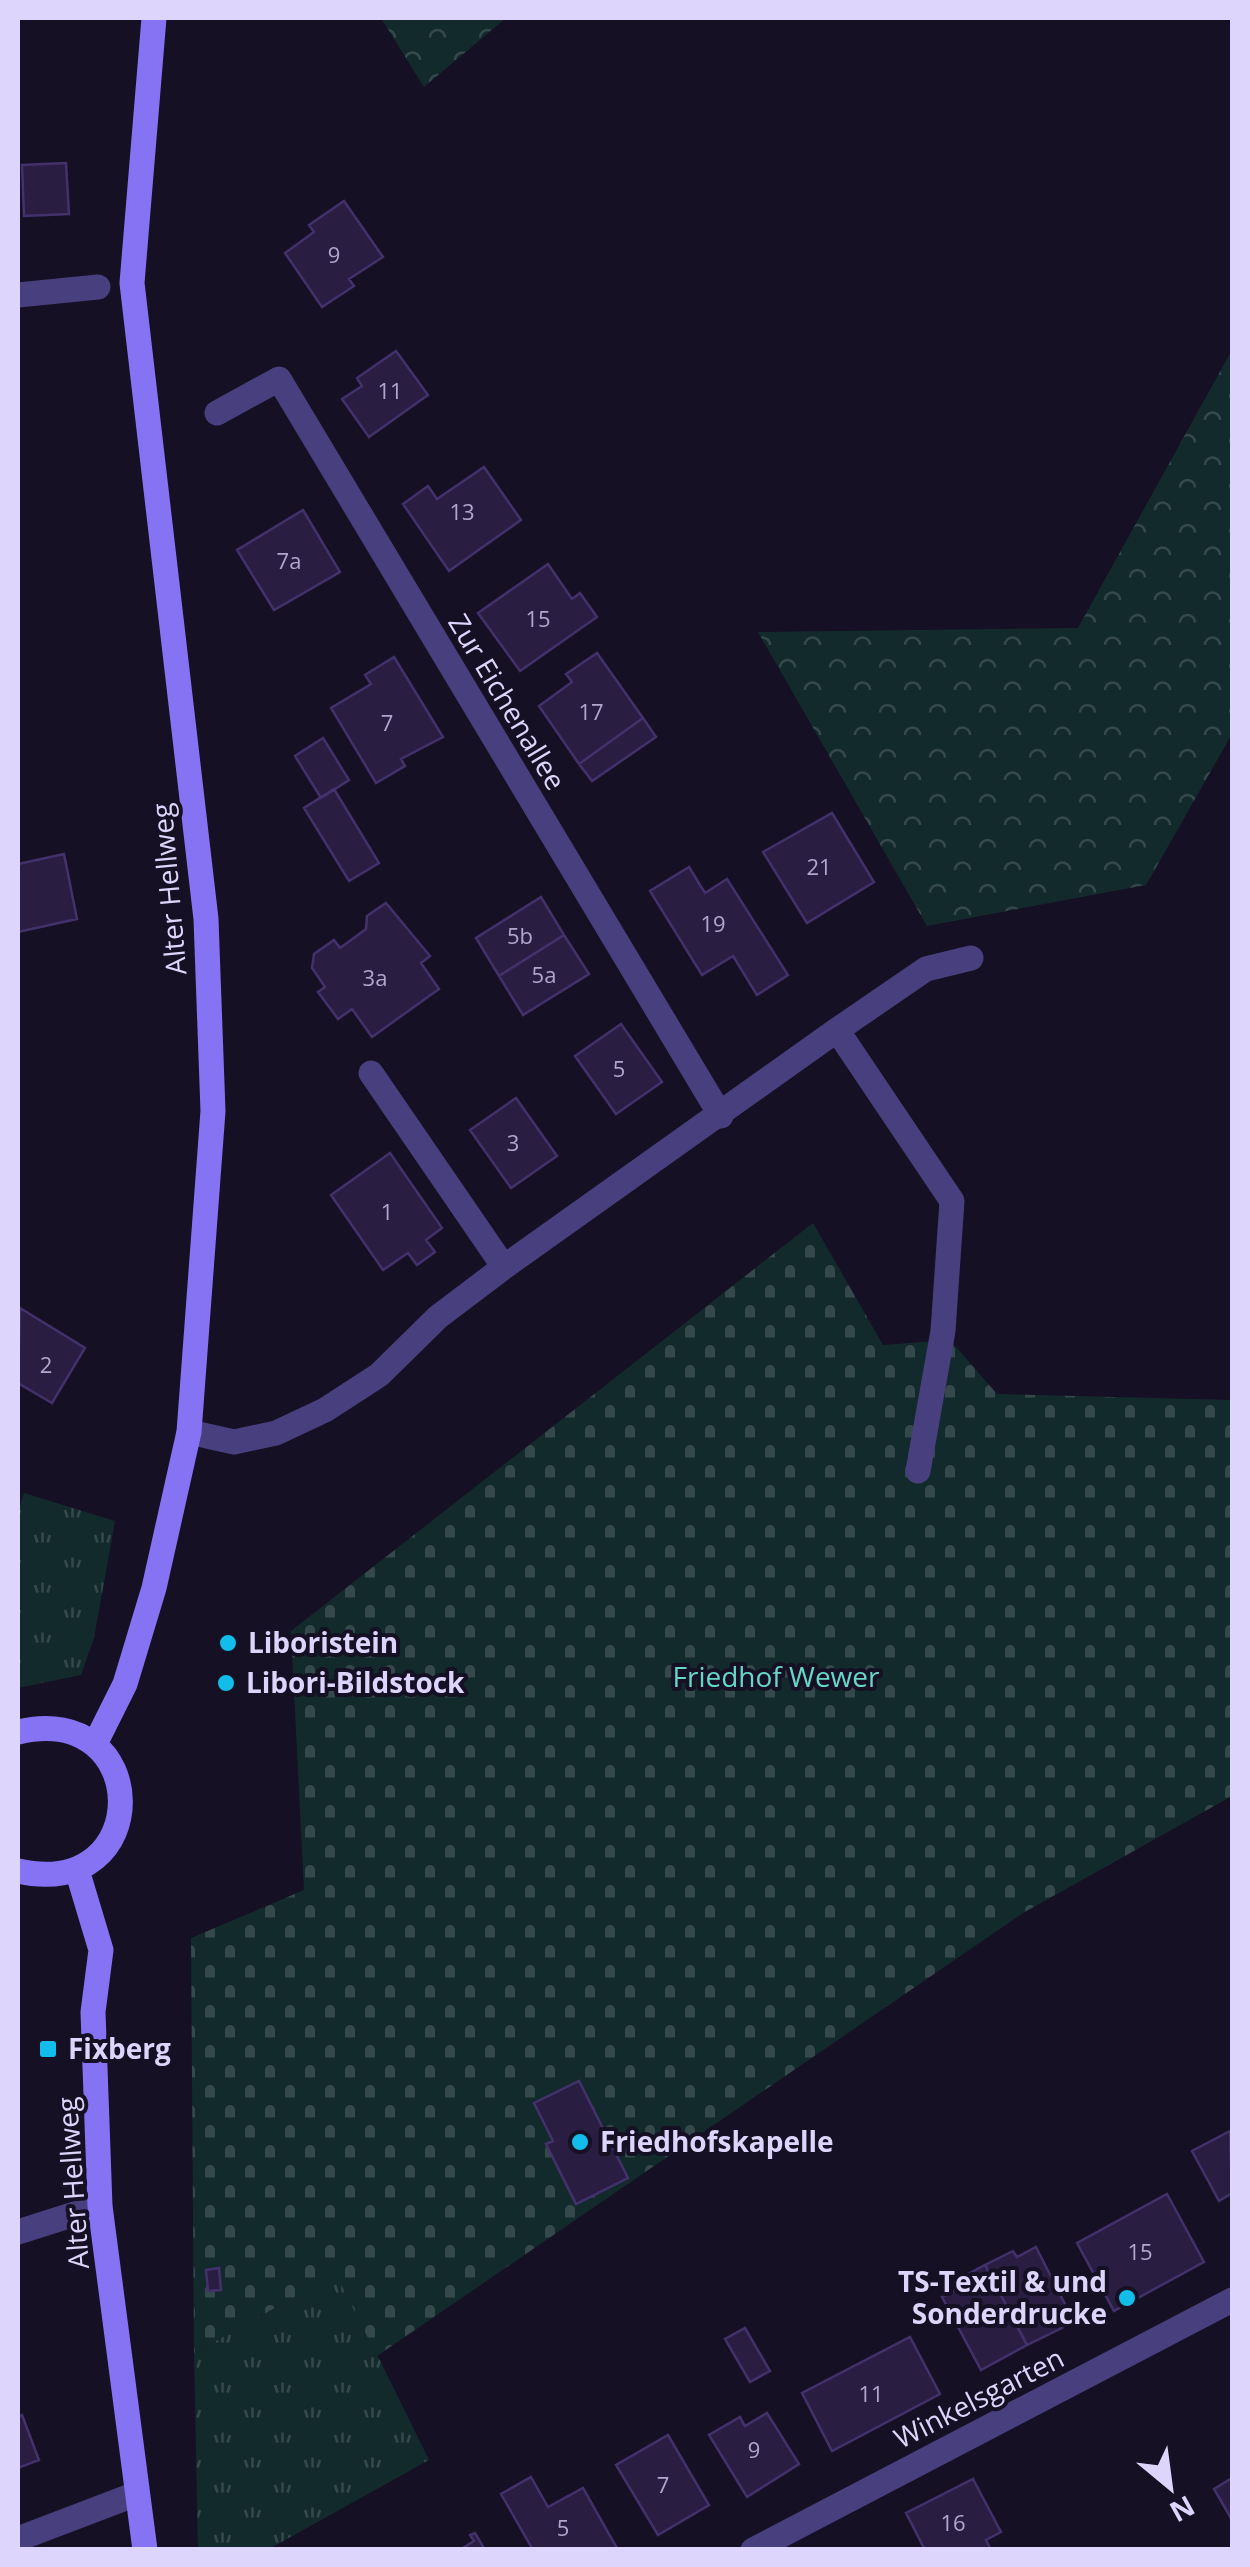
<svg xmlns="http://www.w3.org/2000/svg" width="1250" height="2567" font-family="'Open Sans',sans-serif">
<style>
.grass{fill:url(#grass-tufts)}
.forest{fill:url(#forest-crowns)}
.cemetery{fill:url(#cemetery-stones)}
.building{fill:#291d42;stroke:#43316c;stroke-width:2.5}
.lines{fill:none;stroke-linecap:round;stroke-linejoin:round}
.lane{stroke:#483f7e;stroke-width:25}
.street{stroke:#483f7e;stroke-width:25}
.secondary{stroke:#8573f4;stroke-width:25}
.poi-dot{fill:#12bdeb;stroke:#151023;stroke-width:4}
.labels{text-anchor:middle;stroke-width:8;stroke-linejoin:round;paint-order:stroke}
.number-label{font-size:22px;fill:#b1a7ce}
.street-label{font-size:28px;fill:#ded5fc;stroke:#151023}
.poi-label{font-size:28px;font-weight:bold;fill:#ded5fc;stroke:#151023;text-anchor:start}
.park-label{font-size:28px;fill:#66d6c7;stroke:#151023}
</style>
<defs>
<pattern id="grass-tufts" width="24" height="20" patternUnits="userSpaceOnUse" patternTransform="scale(2.5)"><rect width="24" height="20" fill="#132a2c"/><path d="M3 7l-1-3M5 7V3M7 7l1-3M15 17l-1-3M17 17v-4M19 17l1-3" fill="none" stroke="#35484c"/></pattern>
<pattern id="forest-crowns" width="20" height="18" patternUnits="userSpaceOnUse" patternTransform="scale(2.5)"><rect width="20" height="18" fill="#132a2c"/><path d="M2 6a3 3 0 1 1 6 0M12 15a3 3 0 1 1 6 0" fill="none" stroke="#35484c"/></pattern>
<pattern id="cemetery-stones" width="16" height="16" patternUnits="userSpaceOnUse" patternTransform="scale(2.5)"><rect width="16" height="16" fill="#132a2c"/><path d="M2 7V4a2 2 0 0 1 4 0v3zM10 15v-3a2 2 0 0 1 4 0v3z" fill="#35484c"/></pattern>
</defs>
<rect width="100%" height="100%" fill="#151023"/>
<path class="grass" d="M24 1493 115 1521 94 1638 81 1675 18 1688V1512Z
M337 2273 429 2460 269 2549H198L194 2353Z"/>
<path class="forest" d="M381 18H506L424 87Z
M1232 350V734L1146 885 927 926 758 632 1078 628Z"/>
<path class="cemetery" d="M813 1223 883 1345 950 1340 997 1394 1232 1400V1796L1023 1913 377 2356 336 2274 194 2353 191 1938 304 1890 291 1631Z"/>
<path class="building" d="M66 163 69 214 24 216 22 165Z
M344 201 383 257 349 279 354 286 322 307 285 253 314 232 309 225Z
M396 351 428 395 369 437 342 399 362 386 357 378Z
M484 467 521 520 449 571 403 504 428 486 437 499Z
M303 510 340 572 274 610 237 550Z
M548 564 572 599 580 593 597 617 520 671 478 613Z
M597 653 643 718 579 764 539 706 572 682 566 674Z
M394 657 443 737 401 759 405 766 376 783 331 708 371 684 365 675Z
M643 718 656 737 592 781 579 764Z
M323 738 349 780 321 798 295 756Z
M334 789 379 863 349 881 304 808Z
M832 813 874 882 807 923 763 852Z
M64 854 77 919 18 932V864Z
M689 867 705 893 727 879 788 975 757 995 733 956 702 975 650 891Z
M541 897 564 935 499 976 476 938Z
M386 903 430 956 421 963 439 989 372 1037 352 1009 338 1019 318 992 325 987 312 968 314 954 334 940 340 948 366 929 367 916Z
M564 935 589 974 523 1015 499 976Z
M621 1024 662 1082 616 1114 575 1056Z
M516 1098 557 1156 511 1188 470 1130Z
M390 1153 442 1228 426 1240 435 1252 417 1265 408 1253 383 1270 331 1195Z
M20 1308 85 1348 52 1403 18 1383Z
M579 2081 628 2178 576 2204 546 2144 553 2141 534 2103Z
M1230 2131 1232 2193 1219 2201 1192 2151Z
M1167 2194 1204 2262 1114 2311 1077 2243Z
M1036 2247 1074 2322 1027 2345 985 2265 1013 2251 1017 2257Z
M985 2265 1027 2345 981 2370 942 2297 961 2287 957 2280Z
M219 2268 221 2290 208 2291 206 2270Z
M745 2328 770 2371 750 2382 725 2339Z
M910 2337 940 2394 832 2451 802 2393Z
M767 2413 799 2464 747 2497 709 2435 740 2417 745 2426Z
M22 2415 39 2460 18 2468V2417Z
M668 2435 709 2505 658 2535 616 2465Z
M531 2477 548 2507 583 2488 618 2550H533L501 2494Z
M1232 2478V2520L1214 2489Z
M973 2479 1001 2532 986 2540 991 2550H925L906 2513Z
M475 2533 485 2550H460L474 2541 470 2535Z"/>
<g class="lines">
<path class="lane" d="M837 1030 952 1201 943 1331 918 1471"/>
<path class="street" d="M18 295 98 287
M217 413 279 379 721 1116
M371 1073 504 1267
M189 1432 234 1442 276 1433 325 1410 379 1375 438 1317 504 1267 837 1030 926 969 971 958
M18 2232 100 2206
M18 2539 136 2494
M753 2550 1232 2300"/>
<path class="secondary" d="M18 1732C153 1700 156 1902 18 1871
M95 1744 125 1684 154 1588 189 1432 213 1111 206 919 132 283 154 18
M77 1870 101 1950 93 2012 100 2206 145 2550"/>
</g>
<g class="poi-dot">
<circle cx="228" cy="1643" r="10"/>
<circle cx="226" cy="1683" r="10"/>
<rect x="38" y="2039" width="20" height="20" rx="5"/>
<circle cx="580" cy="2142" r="10"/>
<circle cx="1127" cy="2298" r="10"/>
</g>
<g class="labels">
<g class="number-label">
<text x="334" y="263">9</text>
<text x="390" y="399">11</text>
<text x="462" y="520">13</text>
<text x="289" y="569">7a</text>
<text x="538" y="627">15</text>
<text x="591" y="720">17</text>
<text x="387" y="731">7</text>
<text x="819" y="875">21</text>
<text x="713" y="932">19</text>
<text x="520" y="944">5b</text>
<text x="544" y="983">5a</text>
<text x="375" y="986">3a</text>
<text x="619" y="1077">5</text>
<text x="513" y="1151">3</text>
<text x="387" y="1220">1</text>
<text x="46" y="1373">2</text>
<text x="1140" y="2260">15</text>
<text x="871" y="2402">11</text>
<text x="754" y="2458">9</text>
<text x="663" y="2493">7</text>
<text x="953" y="2531">16</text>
<text x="563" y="2536">5</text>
</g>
<g class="street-label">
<text transform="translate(507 702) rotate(59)" y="10">Zur Eichenallee</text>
<text transform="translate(169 889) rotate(-95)" y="10">Alter Hellweg</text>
<text transform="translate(73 2183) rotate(-94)" y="10">Alter Hellweg</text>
<text transform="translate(979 2398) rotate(-27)" y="10">Winkelsgarten</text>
</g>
<g class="poi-label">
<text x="248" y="1653">Liboristein</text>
<text x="246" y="1693">Libori-Bildstock</text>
<text x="68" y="2059">Fixberg</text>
<text x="600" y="2152">Friedhofskapelle</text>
<text x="1107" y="2292" text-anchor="end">TS-Textil &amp; und<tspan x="1107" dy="32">Sonderdrucke</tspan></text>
</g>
<g class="park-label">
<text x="776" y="1687">Friedhof Wewer</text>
</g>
</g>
<rect width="1250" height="2567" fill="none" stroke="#ded5fc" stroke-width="40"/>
<g transform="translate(1170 2487) rotate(151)" stroke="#151023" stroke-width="8" paint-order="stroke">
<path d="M0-8L18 38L0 25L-18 38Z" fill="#ded5fc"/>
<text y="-15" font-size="28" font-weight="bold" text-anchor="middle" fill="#ded5fc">N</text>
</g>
</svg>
